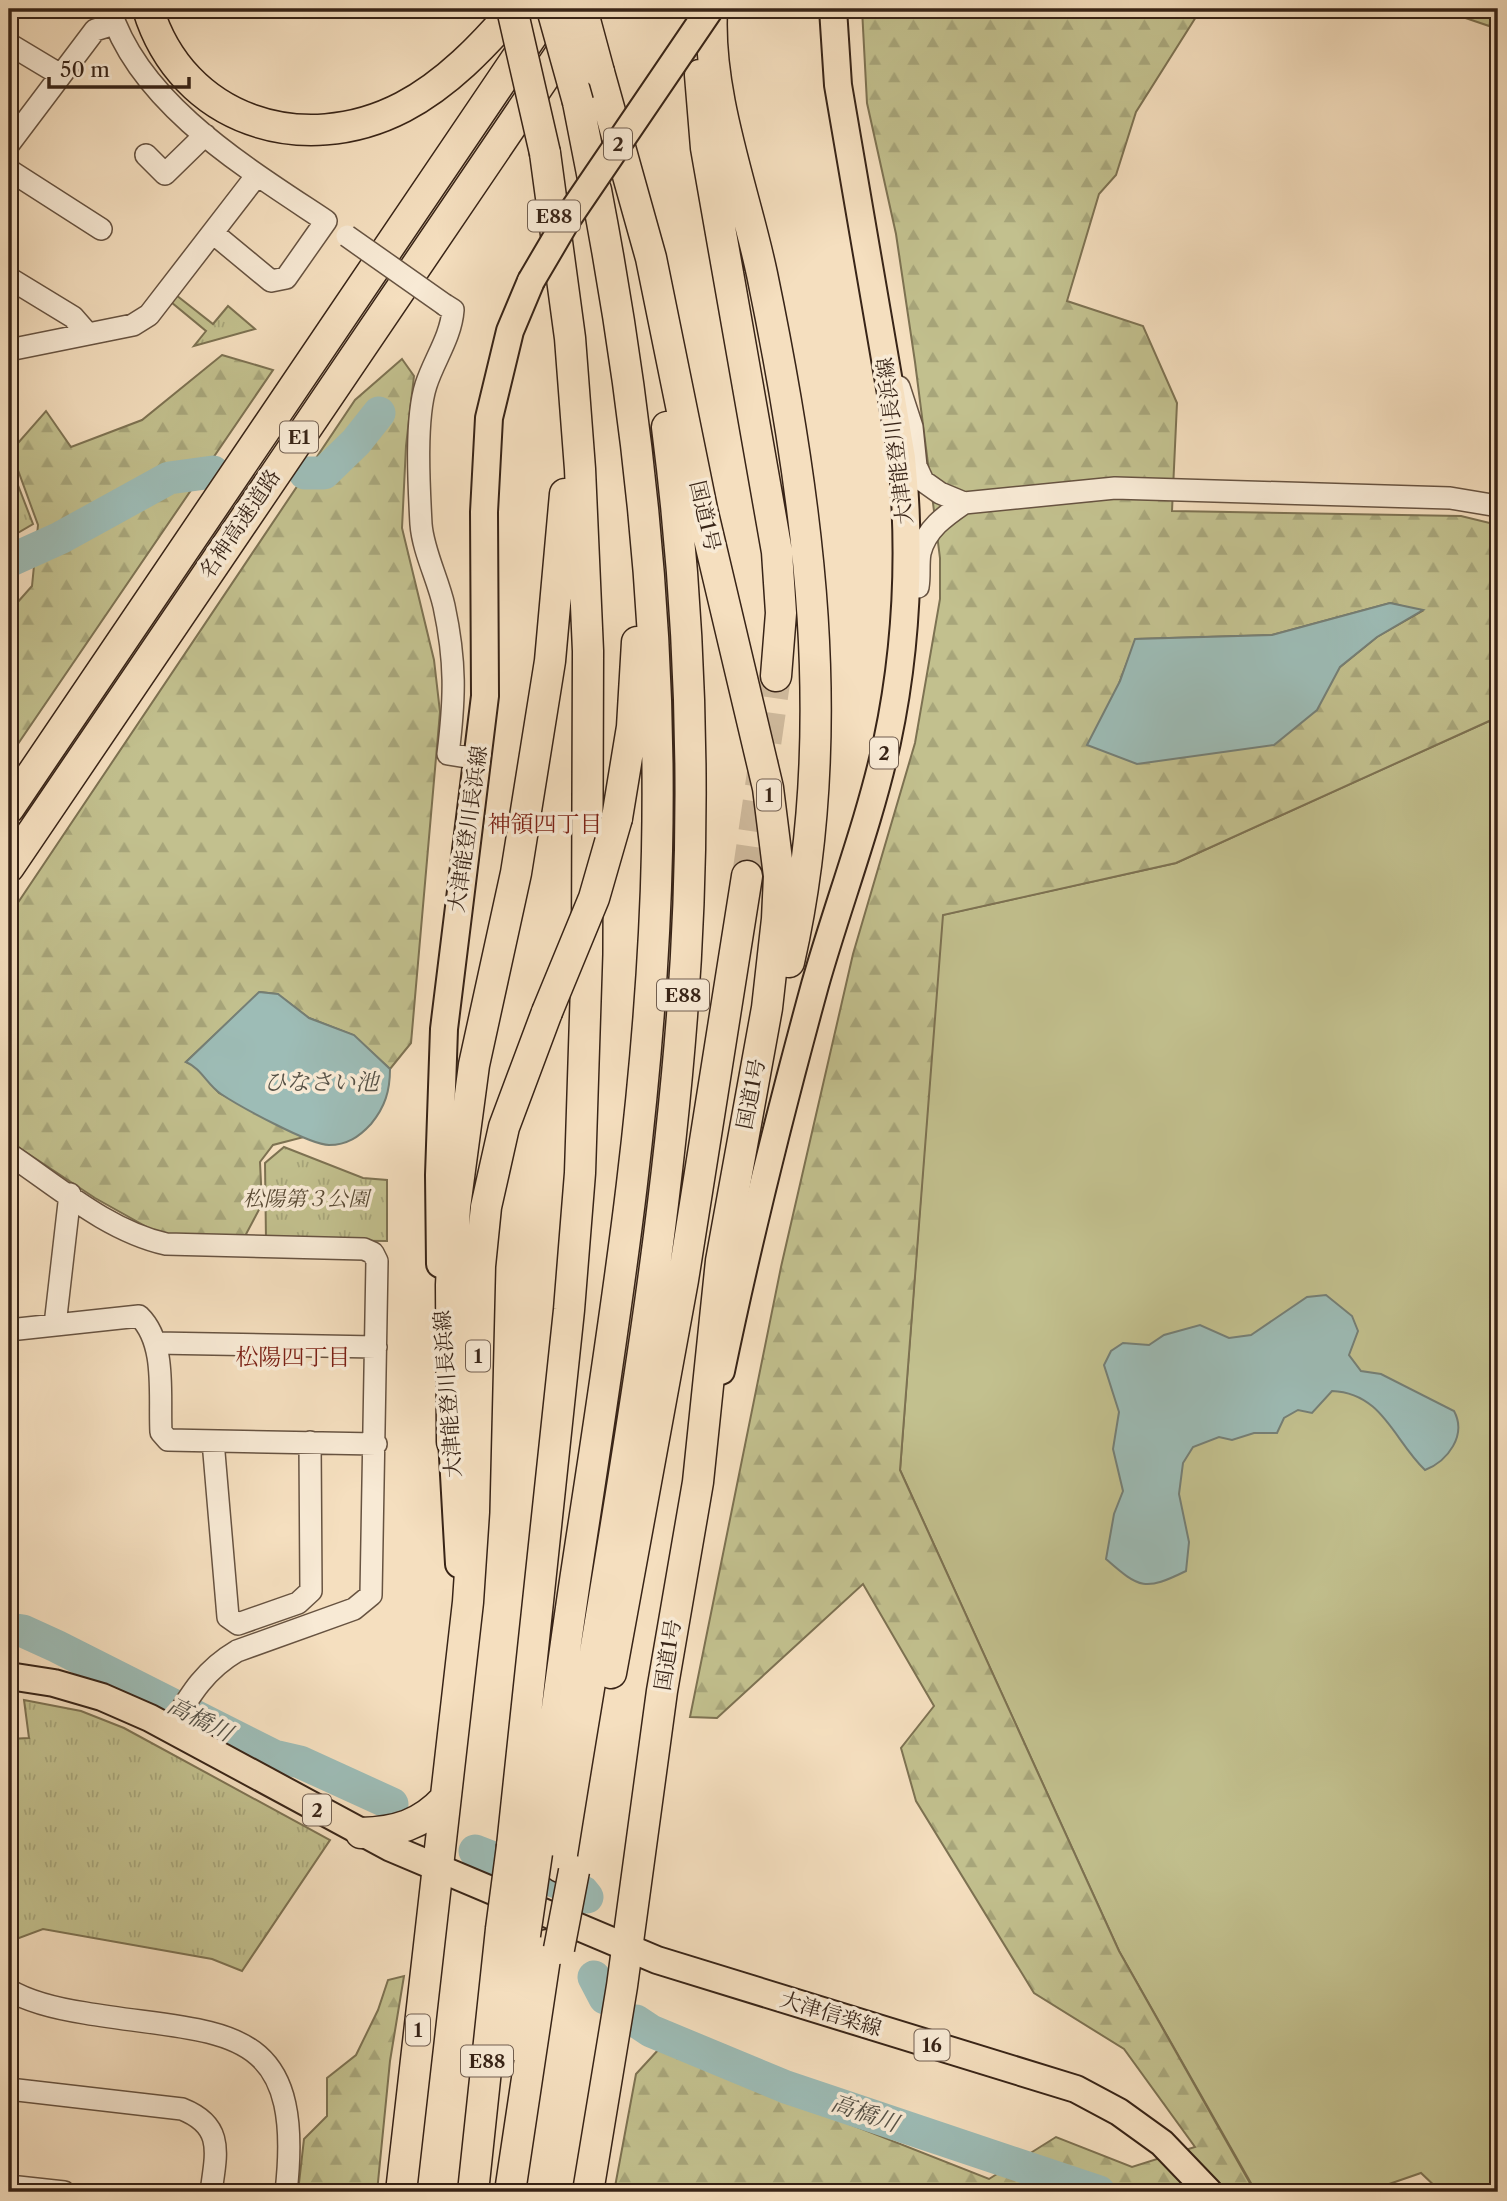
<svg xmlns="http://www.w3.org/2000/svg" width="1507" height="2201" font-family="'Libre Caslon Text','Noto Serif JP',serif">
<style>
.grass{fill:#c2c08e;stroke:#7d7252;stroke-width:2}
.forest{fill:url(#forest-firs);stroke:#7d7252;stroke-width:2;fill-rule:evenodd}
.park{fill:url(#park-tufts);stroke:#7d7252;stroke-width:2}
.water{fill:#9dbcb6;stroke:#757f76;stroke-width:2}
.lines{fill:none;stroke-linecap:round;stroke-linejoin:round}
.river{stroke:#9dbcb6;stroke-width:33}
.highway-tunnel{stroke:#cfba9d;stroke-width:30;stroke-dasharray:30 15;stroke-linecap:butt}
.minor-casing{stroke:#675341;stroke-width:24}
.major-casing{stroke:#382417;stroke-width:30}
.highway-casing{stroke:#382417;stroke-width:33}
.minor{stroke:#f8ead5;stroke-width:21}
.major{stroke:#f5dfbf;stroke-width:26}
.highway{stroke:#f5dfbf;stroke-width:30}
.minor-bridge-casing{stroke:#675341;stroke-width:24;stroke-linecap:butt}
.major-bridge-casing{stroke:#382417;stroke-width:30;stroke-linecap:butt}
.highway-bridge-casing{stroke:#382417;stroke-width:33;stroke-linecap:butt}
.minor-bridge{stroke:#f8ead5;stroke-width:21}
.major-bridge{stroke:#f5dfbf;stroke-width:26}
.highway-bridge{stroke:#f5dfbf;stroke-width:30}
.labels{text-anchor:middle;stroke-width:7;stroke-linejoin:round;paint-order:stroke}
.shield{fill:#f8ead5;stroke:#725f50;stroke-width:2}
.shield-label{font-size:19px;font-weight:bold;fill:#382417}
.street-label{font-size:21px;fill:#382417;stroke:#f8ead5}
.park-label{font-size:21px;font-style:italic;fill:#5a4b35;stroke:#f8ead5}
.neighbourhood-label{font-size:23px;fill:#7a1f14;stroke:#f8ead5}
.water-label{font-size:23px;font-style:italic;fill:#565247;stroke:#f8ead5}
</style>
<defs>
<pattern id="forest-firs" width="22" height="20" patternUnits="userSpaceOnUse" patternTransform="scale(1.75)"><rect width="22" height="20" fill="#c2c08e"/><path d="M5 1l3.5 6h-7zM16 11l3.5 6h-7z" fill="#a7a57a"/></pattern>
<pattern id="park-tufts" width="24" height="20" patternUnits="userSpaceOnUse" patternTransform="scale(1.75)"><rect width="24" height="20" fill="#c2c08e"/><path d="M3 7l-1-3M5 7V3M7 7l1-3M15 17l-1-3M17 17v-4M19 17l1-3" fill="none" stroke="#a7a57a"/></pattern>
</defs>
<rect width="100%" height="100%" fill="#f5dfbf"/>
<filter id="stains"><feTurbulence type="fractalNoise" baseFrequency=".00286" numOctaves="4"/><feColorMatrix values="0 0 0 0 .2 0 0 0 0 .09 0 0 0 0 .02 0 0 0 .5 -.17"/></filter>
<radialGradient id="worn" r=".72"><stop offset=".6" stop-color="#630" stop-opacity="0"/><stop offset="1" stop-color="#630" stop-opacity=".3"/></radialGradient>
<path class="grass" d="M1498 717V2192H1441L1421 2173 1366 2192H1256L1119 1951 900 1470 942 915 1176 863Z"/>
<path class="forest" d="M862 9H1201L1136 112 1116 175 1099 194 1067 301 1143 326 1177 403 1172 511 1461 516 1498 525V717L1176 863 943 915 900 1470 1119 1951 1255 2192H614L636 2074 659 2049 989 2179 1056 2137 1132 2167 1195 2147 1124 2049 1034 1993 916 1801 901 1748 934 1706 863 1584 717 1718 690 1717 781 1267 853 954 915 743 940 599V558L915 362 896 234 867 103ZM1390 603 1422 611 1377 637 1340 667 1120 681 1136 639 1272 635Z
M1439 9H1498V29Z
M222 355 273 370 9 757V612L32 586 38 525 11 451 46 411 71 447 142 420Z
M402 359 414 376 406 446 402 528 434 660 440 712 411 1043 390 1069 353 1035 309 1018 277 994 260 992 186 1062 196 1066 219 1093 304 1137 273 1145 260 1162 262 1204 244 1238 163 1236 95 1198 9 1141V916L355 400Z
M404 1976 390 2061 377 2192H298L304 2139 327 2116V2078L356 2055 378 2010 388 1980Z"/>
<path class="park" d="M176 295 213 324 228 306 255 329 194 346 206 331 171 302Z
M9 462 33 524 9 538Z
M284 1147 363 1178 387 1180V1241L266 1240 265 1163Z
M24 1700 81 1711 124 1728 330 1840 242 1971 212 1959 43 1929 11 1941 9 1937V1739L29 1738Z"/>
<path class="water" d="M1390 603 1423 610 1377 637 1340 667 1317 710 1274 745 1137 764 1087 745 1120 681 1135 639 1272 635Z
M259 992 278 994 309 1018 354 1035 390 1069C390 1091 385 1107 371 1124 359 1137 347 1145 329 1145 310 1145 239 1106 221 1094 207 1085 202 1069 186 1062Z
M1326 1295 1352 1316 1358 1331 1349 1355 1361 1371 1381 1374 1454 1411C1467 1435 1448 1461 1425 1470 1394 1441 1383 1393 1332 1391L1312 1413 1298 1410 1284 1418 1277 1433H1254L1232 1440 1219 1437 1193 1447 1183 1463 1179 1494 1189 1542 1186 1571C1145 1591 1140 1589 1106 1559L1114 1514 1123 1491 1113 1449 1119 1412 1104 1365 1111 1351 1123 1343 1149 1345 1164 1335 1200 1325 1229 1338 1251 1335 1307 1297Z"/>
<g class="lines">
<path class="river" d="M305 473H324L356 442 379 413
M9 561 60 538 169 478 213 472
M9 1629 23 1631 56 1646 274 1756 300 1762 392 1804
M475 1851 583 1892 587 1897
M594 1977 605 1998
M636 2021 651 2031 786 2087 1099 2192"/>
<path class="highway-tunnel" d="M747 876 776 676"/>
<g class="minor-casing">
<path id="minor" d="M110 9C139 104 248 169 326 221L286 278 271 281 213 233
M9 44 59 74
M9 144 95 30 114 24
M146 155 165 174 205 135
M9 170 101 229
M9 278 73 317 87 333
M445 305 453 310C451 337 434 360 426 385 415 419 419 487 421 524 423 551 438 579 444 606 456 662 455 698 448 754L479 759
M9 350 133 325 149 315 257 175
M899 387 912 427 916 466 923 481 940 493 964 503 1115 488 1450 498 1498 506
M918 587C920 576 918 564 920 553 926 529 945 516 964 503
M9 1154C58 1187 108 1231 166 1244L364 1249 373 1253 377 1261 371 1595 354 1609 237 1651C203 1671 189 1697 169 1730
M55 1325 70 1194
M9 1330 139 1316C167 1343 159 1396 161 1432L168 1440 376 1444
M156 1343 376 1347
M213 1441 228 1617 238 1624 298 1603 311 1591 310 1442
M9 1990C31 2003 59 2009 85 2013 219 2036 306 2016 286 2192
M9 2089 182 2109C225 2126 216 2154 211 2192
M9 2186 64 2192"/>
</g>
<g class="major-casing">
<path id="major" d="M440 1264 439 1175 444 1029 485 696 484 512 489 418 510 331 531 281
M721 1371C748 1241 780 1113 815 985 838 904 869 824 887 742 907 648 911 553 902 458L838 85 833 9
M451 1421 459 1564
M9 1676 54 1683 102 1697 150 1718 391 1848 657 1960 1076 2089 1119 2112 1162 2143 1209 2192"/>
</g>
<g class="highway-casing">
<path id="highway" d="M148 9C182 121 303 159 403 107 447 84 483 46 515 9
M712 9C707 95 744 189 762 274 809 501 841 733 789 962
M700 75 706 148 777 552 781 613 776 676
M578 102 597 199
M9 808 550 9
M617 818 632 727 637 642
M9 867 575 32
M452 1442 451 1285 455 1207 474 1065 516 873 550 661 565 494
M611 1673 683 1280 747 876
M361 1833C396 1832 421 1825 445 1799
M512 1846 569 1310 580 1173 587 954 588 651 580 469 570 338 545 153
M537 1853C551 1755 563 1658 578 1561 614 1325 652 1090 657 851 662 629 638 408 596 190
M560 1867C604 1585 660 1300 682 1016 697 821 692 621 667 427
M507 2047 525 1935
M401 2192 468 1602 474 1512 480 1266 486 1207 504 1127 547 1012
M473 2192 501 1929
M510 2192 547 1945
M588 2192 622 1986 662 1691 698 1482 721 1261 767 1008 777 919 779 876 768 788 702 509 651 258 599 72"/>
</g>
<use href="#minor" class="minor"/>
<use href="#major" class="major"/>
<use href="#highway" class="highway"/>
<g class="minor-bridge-casing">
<path id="minor-bridge" d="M347 236 445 305"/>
</g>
<g class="major-bridge-casing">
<path id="major-bridge" d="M531 281 568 218 710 9"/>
</g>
<g class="highway-bridge-casing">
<path id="highway-bridge" d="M512 9 545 153
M552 9 578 102
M582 9 599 72
M547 1012 594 898 617 818
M501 1929 512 1846
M525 1935 537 1853
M559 1949 574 1871"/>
</g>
<use href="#minor-bridge" class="minor-bridge"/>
<use href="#major-bridge" class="major-bridge"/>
<use href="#highway-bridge" class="highway-bridge"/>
</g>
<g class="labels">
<g class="shield">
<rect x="604" y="128.5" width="28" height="31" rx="5"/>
<rect x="528" y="200.5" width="52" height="31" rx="5"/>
<rect x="280" y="421.5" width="38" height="31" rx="5"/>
<rect x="870" y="737.5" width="28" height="31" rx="5"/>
<rect x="757" y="779.5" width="24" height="31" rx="5"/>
<rect x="657" y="979.5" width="52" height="31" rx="5"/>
<rect x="466" y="1340.5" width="24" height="31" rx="5"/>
<rect x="303" y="1794.5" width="28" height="31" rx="5"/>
<rect x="406" y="2014.5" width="24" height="31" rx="5"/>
<rect x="914.5" y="2029.5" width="35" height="31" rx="5"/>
<rect x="461" y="2045.5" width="52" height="31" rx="5"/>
</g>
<g class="shield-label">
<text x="618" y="151">2</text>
<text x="554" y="223">E88</text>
<text x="299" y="444">E1</text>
<text x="884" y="760">2</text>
<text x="769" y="802">1</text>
<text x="683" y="1002">E88</text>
<text x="478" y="1363">1</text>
<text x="317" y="1817">2</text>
<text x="418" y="2037">1</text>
<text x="932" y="2052">16</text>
<text x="487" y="2068">E88</text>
</g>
<g class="street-label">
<text transform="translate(895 441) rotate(-97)" y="7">大津能登川長浜線</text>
<text transform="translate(705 516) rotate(77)" y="7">国道1号</text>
<text transform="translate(240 524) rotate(-56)" y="7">名神高速道路</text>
<text transform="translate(468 829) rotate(-82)" y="7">大津能登川長浜線</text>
<text transform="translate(751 1094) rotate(-79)" y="7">国道1号</text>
<text transform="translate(448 1394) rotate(-94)" y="7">大津能登川長浜線</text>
<text transform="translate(668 1655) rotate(-81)" y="7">国道1号</text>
<text transform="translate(831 2014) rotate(17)" y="7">大津信楽線</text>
</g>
<g class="park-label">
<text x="306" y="1206">松陽第３公園</text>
</g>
<g class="neighbourhood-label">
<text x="545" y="832">神領四丁目</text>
<text x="293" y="1365">松陽四丁目</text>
</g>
<g class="water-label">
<text x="321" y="1090">ひなさい池</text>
<text transform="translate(200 1719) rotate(27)" y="8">高橋川</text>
<text transform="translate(865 2113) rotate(19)" y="8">高橋川</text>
</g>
</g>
<rect width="1507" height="2201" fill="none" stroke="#f5dfbf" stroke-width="35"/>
<rect x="10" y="10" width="1486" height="2180" fill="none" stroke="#382417" stroke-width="3.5"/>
<rect x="18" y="18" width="1472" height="2166" fill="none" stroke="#382417" stroke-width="2"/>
<path d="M49 77v10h140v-10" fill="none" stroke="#382417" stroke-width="3.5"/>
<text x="60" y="77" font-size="21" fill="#382417" stroke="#f8ead5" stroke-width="5" paint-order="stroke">50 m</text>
<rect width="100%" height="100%" filter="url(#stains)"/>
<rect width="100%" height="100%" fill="url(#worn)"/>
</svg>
